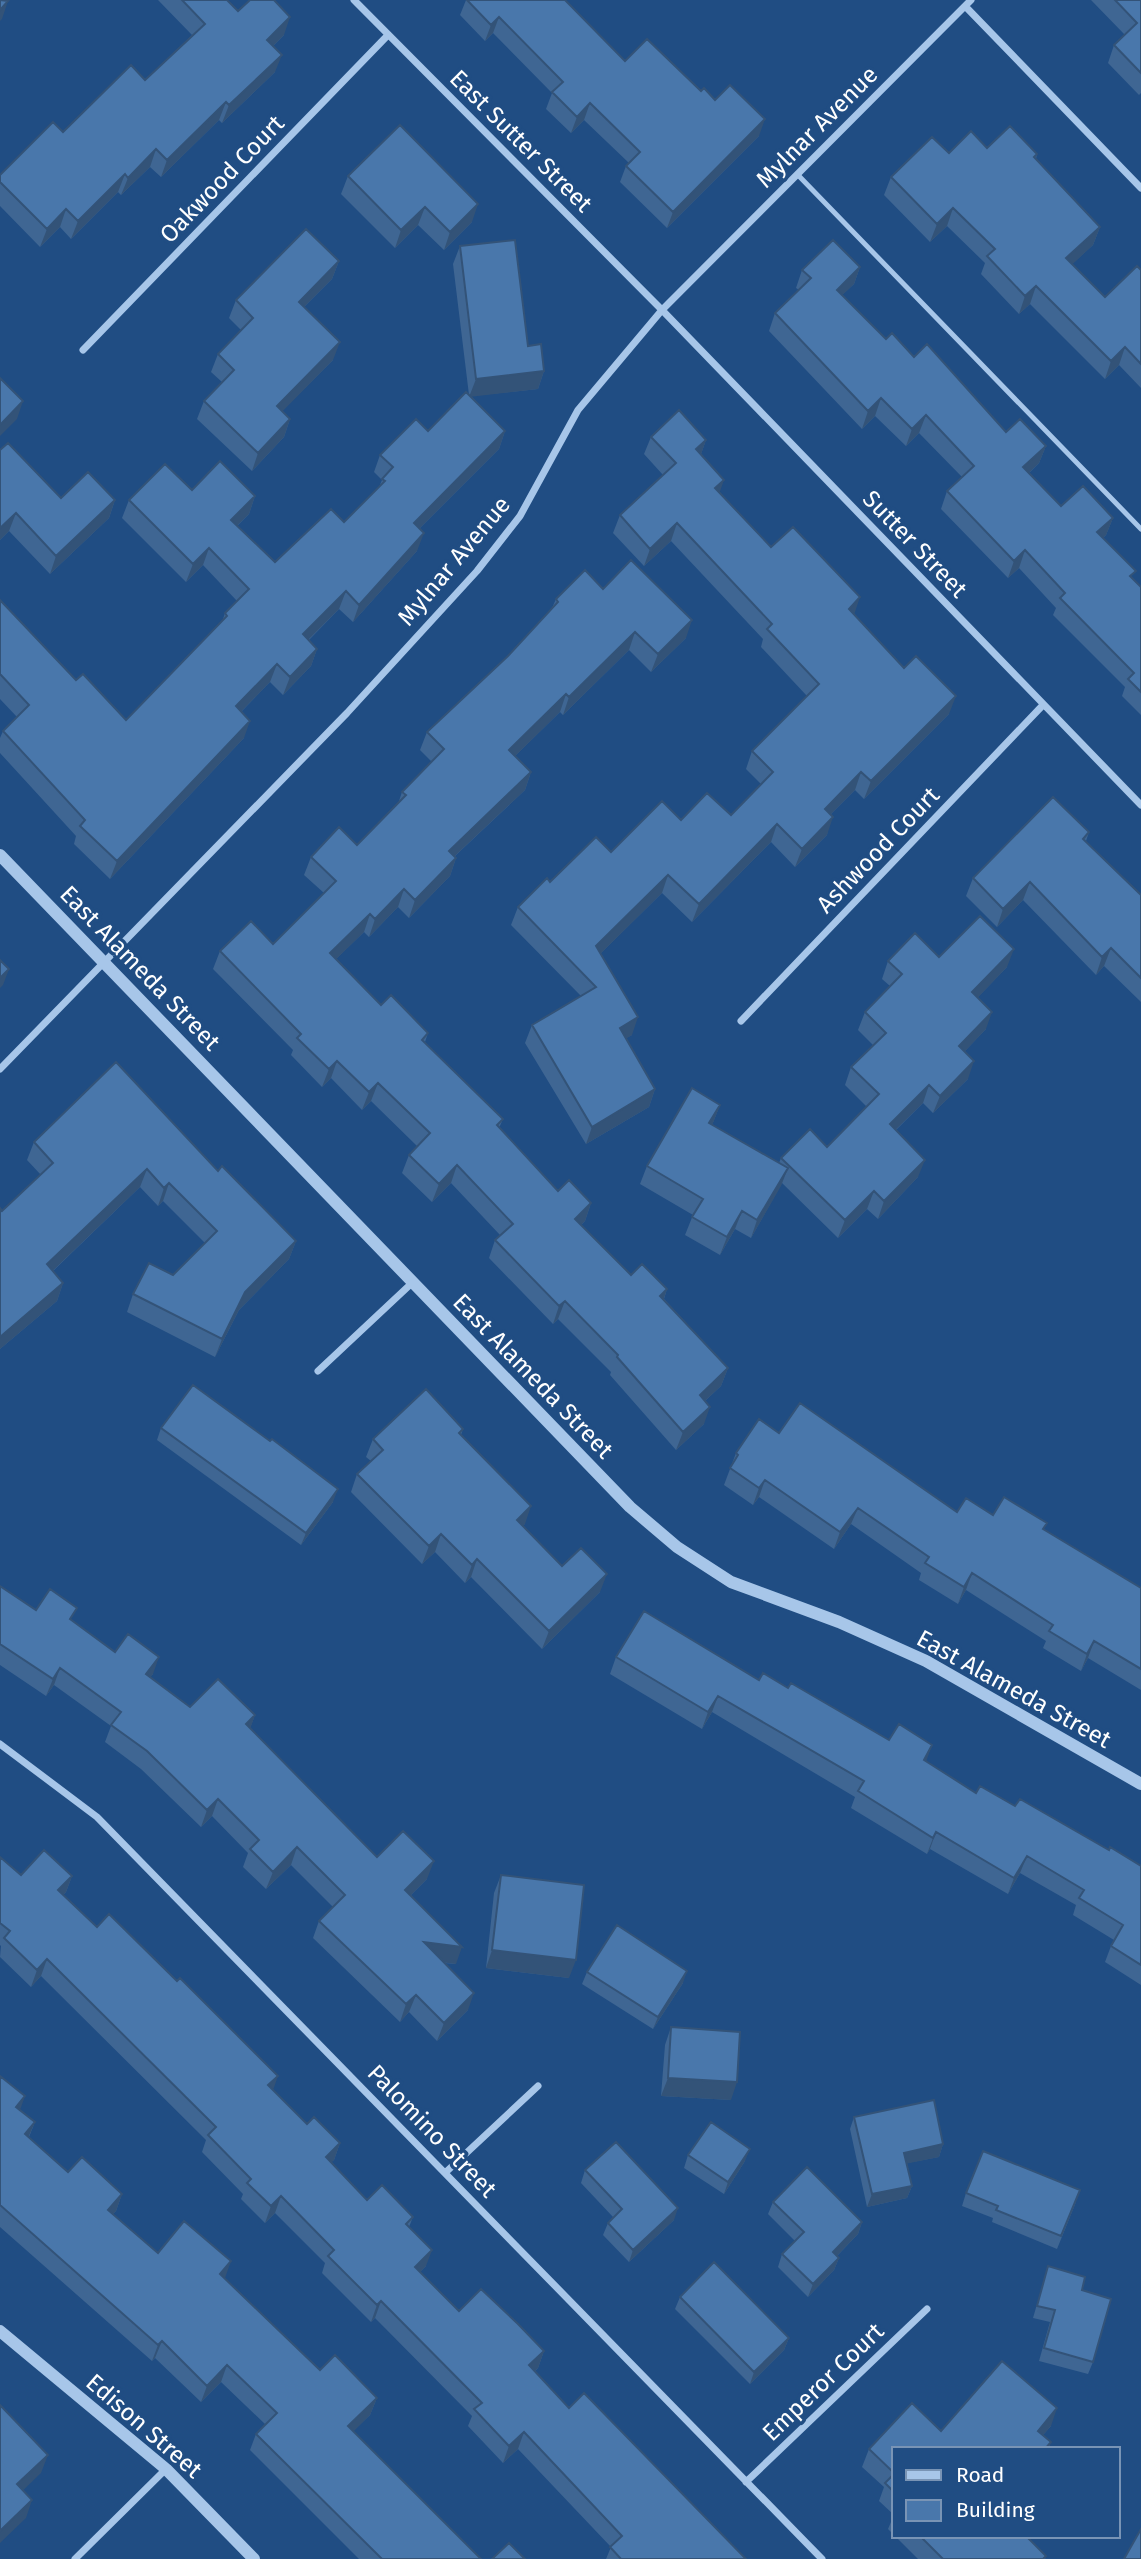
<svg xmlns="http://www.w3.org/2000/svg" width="1141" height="2559" font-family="'Fira Sans',sans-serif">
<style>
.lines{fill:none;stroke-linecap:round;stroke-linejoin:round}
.service{stroke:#a7c6e9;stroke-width:5}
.minor{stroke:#a7c6e9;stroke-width:7}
.tertiary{stroke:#a7c6e9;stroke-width:12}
.wall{fill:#3f6693}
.shaded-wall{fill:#335378}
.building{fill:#4977ab;stroke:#335378;stroke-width:2}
.labels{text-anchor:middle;stroke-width:7;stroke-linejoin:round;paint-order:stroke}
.street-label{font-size:24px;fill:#fff;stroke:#204d83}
</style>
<rect width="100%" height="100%" fill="#204d83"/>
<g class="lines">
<path class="service" d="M797 174 1141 529"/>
<path class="minor" d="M354 0 662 310 1141 805
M965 6 1141 188
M83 350 388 35
M741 1021 1043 705
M0 1069 347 713 477 571 520 516 578 410 662 310 971 0
M318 1371 413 1282
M0 1744 97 1817 822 2559
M446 2172 538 2086
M746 2482 927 2309
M75 2559 166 2469"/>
<path class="tertiary" d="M0 855 630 1507 677 1547 731 1582 839 1622 926 1661 1141 1784
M0 2331 166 2469 254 2559"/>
</g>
<path class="wall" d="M158 0H227L238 11 284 35 273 46 275 72 222 123 219 120 161 177 150 167 121 195 118 192 71 239 60 227 40 247 0 206V175L63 132 145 80 192 35Z
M466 0H565L625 61 701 91 715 100 759 136 667 228 620 182 626 166 629 163 584 120 571 133 546 109 552 93 493 33 485 41 460 15Z
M1091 0H1141V93L1139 95 1108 63 1114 45 1125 35Z
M987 148 1037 154 1036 159 1100 227 1093 245 1072 264 1105 297 1141 270V388L1119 365 1105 379 1030 304 1019 314 981 274 985 263 947 226 930 242 884 195 891 177 949 153Z
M348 176 472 222 444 250 418 225 395 248 341 194Z
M460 246 544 371 538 389 471 396 505 431 499 449 419 529 417 551 353 622 339 609 309 640 317 649 311 666 283 695 270 682 241 712 244 738 110 879 74 844 76 836 0 753V738L3 731 17 717 0 699V600L76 680 126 720 222 622 225 613 237 601 203 565 186 582 122 518 129 500 192 490 255 496 249 514 237 526 275 562 344 522 379 487 382 480 374 472 380 455 428 431 469 395 453 264Z
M339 261 332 279 304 307 333 360 282 411 290 419 284 437 252 471 197 419 204 401 222 382 211 372 218 354 241 330 229 318 236 300Z
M860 267 854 284 842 295 886 339 914 357 1006 432 1046 446 1039 463 1029 473 1061 506 1113 518 1106 535 1103 538 1133 579 1141 587V715L1122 696 1125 687 1053 615 1056 608 1019 568 1008 578 941 509 947 491 962 477 919 433 906 446 875 416 862 429 769 331 775 313 799 290 796 288 802 270Z
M651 437 706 440 701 454 720 493 771 547 854 615 904 668 949 714 864 799 855 790 830 815 827 835 795 867 771 842 692 922 662 893 600 954 632 1035 626 1038 655 1089 649 1107 586 1144 525 1043 532 1025 581 996 511 925 518 907 550 882 681 820 731 815 761 784 746 769 752 751 807 696 761 647 763 639 671 541 644 566 613 533 620 515 663 475 644 454Z
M0 450 61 498 115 500 109 518 50 574 9 531 0 540Z
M603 589 686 638 651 672 629 650 563 715 560 712 515 756 531 772 525 790 455 856 456 858 450 876 409 918 398 907 369 937 364 932 336 959 381 1005 428 1033 425 1042 503 1119 499 1128 558 1191 591 1203 585 1221 581 1225 631 1275 667 1289 664 1299 728 1368 721 1386 705 1401 704 1424 676 1450 610 1375 611 1372 558 1319 553 1324 489 1258 495 1240 500 1235 451 1183 432 1202 402 1173 409 1155 417 1146 371 1101 362 1110 331 1078 322 1087 291 1055 293 1050 213 969 220 951 273 944 324 893 304 875 311 857 357 845 398 804 402 792 432 762 420 750 427 732 508 656 552 608 556 599Z
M1089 832 1086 841 1141 895V1002L1104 966 1096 975 1023 900 997 927 966 896 973 878Z
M939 957 1007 967 978 997 986 1029 964 1052 968 1079 933 1113 923 1103 896 1130 918 1177 878 1219 867 1209 838 1238 782 1183 751 1238 735 1229 720 1255 685 1235 693 1215 640 1184 647 1166 720 1105 712 1125 779 1163 781 1158 827 1147 867 1107 845 1085 851 1067 873 1045 858 1030 865 1012 890 986 882 979 888 961Z
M116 1062 218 1171 222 1166 296 1241 289 1259 239 1310 215 1357 127 1312 133 1294 149 1263 173 1275 205 1243 163 1201 158 1206 140 1187 53 1271 63 1283 57 1301 0 1349V1208L2 1211 41 1175 27 1160 34 1142Z
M161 1428 333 1502 301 1545 157 1440Z
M463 1429 461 1435 525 1524 522 1526 562 1566 600 1592 542 1649 471 1577 465 1583 435 1552 422 1564 351 1492 357 1474 371 1461 366 1457 373 1439Z
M779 1433 957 1512 993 1515 1045 1530 1141 1588V1690L1088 1658 1081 1671 1043 1648 1046 1641 966 1590 958 1604 919 1580 921 1573 851 1524 834 1549 759 1497 753 1505 724 1485 736 1453Z
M0 1586 36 1610 72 1621 115 1652 153 1674 150 1677 190 1707 255 1715 250 1728 377 1857 427 1879 411 1895 456 1964 444 1963 468 2010 437 2041 409 2012 400 2022 313 1938 319 1921 333 1907 291 1865 266 1889 243 1867 248 1853 212 1816 201 1827 141 1769 105 1742 111 1726 54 1685 46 1696 0 1665Z
M616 1657 759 1680 788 1688 926 1761 976 1793 1015 1806 1109 1850 1141 1866V1985L1105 1962 1111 1946 1114 1940 1073 1915 1076 1905 1020 1873 1008 1894 930 1849 927 1854 851 1808 855 1797 712 1712 702 1729 610 1674Z
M0 1857 21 1875 72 1876 66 1892 63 1895 273 2090 307 2124 340 2143 334 2160 331 2162 367 2200 413 2217 409 2227 426 2266 420 2272 459 2311 544 2351 538 2368 535 2371 569 2408 746 2559H606L611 2547 518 2449 503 2463 468 2426 472 2416 375 2318 371 2322 322 2273 325 2263 275 2213 265 2223 241 2199 243 2194 202 2152 206 2140 41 1976 31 1987 0 1957 1 1946 0 1945Z
M501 1875 569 1978 486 1968 494 1893Z
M587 1972 683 1983 653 2029 582 1984Z
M671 2027 731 2100 661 2096 665 2045Z
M0 2076 20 2110 35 2122 29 2137 68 2172 122 2194 116 2211 113 2214 158 2253 224 2278 320 2370 377 2398 370 2415 353 2431 481 2559H359L250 2450 256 2434 265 2424 221 2382 201 2402 155 2358 152 2361 0 2227Z
M854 2117 943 2144 939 2157 907 2163 912 2186 907 2198 867 2207 850 2129Z
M688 2155 745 2161 724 2194 684 2168Z
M585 2170 674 2220 629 2262 603 2235 608 2223 613 2217 581 2183Z
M966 2193 1076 2202 1057 2249 992 2222 993 2218 962 2206Z
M773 2202 862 2222 858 2234 837 2256 839 2258 834 2270 808 2297 778 2267 782 2254 795 2241 768 2214Z
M1048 2266 1082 2290 1093 2362 1088 2374 1039 2361 1050 2322 1033 2318Z
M680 2297 789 2338 784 2350 750 2384 675 2309Z
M1051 2426 1043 2435 1051 2442 1048 2449H894V2535L888 2529 894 2515 879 2501 884 2487 862 2467 869 2449 941 2431Z
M895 2536H1026L1046 2556 1045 2559H918Z"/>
<path class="shaded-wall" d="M8 1 2 19 0 21V10Z
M290 17 284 35 261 58 267 40Z
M499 17 493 33 485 41 491 25Z
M282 55 275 72 222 123 229 105Z
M226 102 219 120 161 177 167 160Z
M590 103 584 120 571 133 577 117Z
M765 119 759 136 667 228 673 212Z
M156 149 150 167 121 195 128 178Z
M125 174 118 192 71 239 78 221Z
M478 204 472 222 444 250 450 232Z
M425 207 418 225 395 248 401 230Z
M953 208 947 226 930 242 937 224Z
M66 209 60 227 40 247 47 229Z
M1100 227 1093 245 1060 276 1066 258Z
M339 261 332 279 292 319 299 302Z
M860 267 854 284 830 307 837 290Z
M1036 286 1030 304 1019 314 1025 296Z
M340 342 333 360 270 424 277 406Z
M1125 347 1119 365 1105 379 1111 361Z
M544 371 538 389 469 397 476 379Z
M881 398 875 416 862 429 868 411Z
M23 401 17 419 0 436V425Z
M926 415 919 433 906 446 912 429Z
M290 419 284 437 252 471 258 453Z
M505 431 499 449 407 541 414 523Z
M706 440 700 457 696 449Z
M1046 446 1039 463 1017 484 1023 467Z
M724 480 718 497 715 488Z
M255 496 249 514 224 538 231 520Z
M115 500 109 518 50 574 56 556Z
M16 513 9 531 0 540V528Z
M1113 518 1106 535 1091 550 1097 532Z
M677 523 671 541 644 566 650 549Z
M424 533 417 551 353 622 359 605Z
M209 548 203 565 186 582 193 564Z
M1025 550 1019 568 1008 578 1014 561Z
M346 591 339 609 296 652 303 634Z
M860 597 854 615 849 609Z
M692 620 686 638 651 672 658 654Z
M635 632 629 650 563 715 569 697Z
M317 649 311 666 283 695 290 677Z
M277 664 270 682 229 724 236 706Z
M566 694 560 712 503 768 509 750Z
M956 696 949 714 864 799 871 781Z
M250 721 244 738 110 879 117 861Z
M531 772 525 790 442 868 449 851Z
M861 772 855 790 818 827 825 809Z
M833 817 827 835 795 867 802 849Z
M777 824 771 842 692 922 699 904Z
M456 858 450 876 409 918 415 900Z
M668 875 662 893 590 964 596 946Z
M1030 882 1023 900 997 927 1003 909Z
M404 889 398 907 369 937 375 919Z
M370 914 364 932 324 971 330 953Z
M1111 948 1104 966 1096 975 1102 957Z
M1014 949 1007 967 966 1010 972 992Z
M9 969 3 985 0 988V978Z
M992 1012 986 1029 953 1064 959 1046Z
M638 1017 632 1035 614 1046 620 1028Z
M337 1061 331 1078 322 1087 329 1069Z
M974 1061 968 1079 933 1113 940 1096Z
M378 1083 371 1101 362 1110 369 1092Z
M929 1085 923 1103 883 1142 890 1124Z
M655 1089 649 1107 586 1144 592 1127Z
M720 1105 713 1123 703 1141 709 1123Z
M925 1160 918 1177 878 1219 884 1201Z
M457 1165 451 1183 432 1202 439 1184Z
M788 1168 781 1186 751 1238 757 1220Z
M147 1169 140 1187 41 1282 47 1264Z
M169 1183 163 1201 158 1206 164 1188Z
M874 1191 867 1209 838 1238 845 1220Z
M591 1203 585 1221 568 1237 575 1219Z
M742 1211 735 1229 720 1255 727 1237Z
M296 1241 289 1259 239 1310 215 1357 222 1339 245 1292Z
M63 1283 57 1301 0 1349V1337Z
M667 1289 661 1307 660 1296Z
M565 1301 558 1319 553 1324 559 1306Z
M728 1368 721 1386 693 1412 700 1395Z
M710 1407 704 1424 676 1450 683 1432Z
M765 1480 759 1497 753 1505 759 1488Z
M338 1489 333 1502 301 1545 306 1533Z
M531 1506 525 1524 510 1538 517 1520Z
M858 1508 851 1524 834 1549 840 1532Z
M441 1534 435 1552 422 1564 429 1546Z
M477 1559 471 1577 465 1583 472 1565Z
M972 1573 966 1590 958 1604 964 1587Z
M607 1574 600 1592 542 1649 549 1631Z
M1094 1641 1088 1658 1081 1671 1087 1654Z
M159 1657 153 1674 140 1692 146 1674Z
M60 1668 54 1685 46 1696 53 1679Z
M718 1696 712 1712 702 1729 708 1712Z
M255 1715 249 1732 246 1724Z
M932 1745 926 1762 924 1760Z
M218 1799 212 1816 201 1827 207 1810Z
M936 1832 930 1849 927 1854 933 1838Z
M297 1847 291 1865 266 1889 273 1872Z
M1027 1856 1020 1873 1008 1894 1014 1878Z
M434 1861 427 1879 399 1907 405 1890Z
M72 1876 66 1892 52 1907 58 1890Z
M424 1942 462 1947 456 1964 417 1959Z
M492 1950 576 1960 569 1978 486 1968Z
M47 1959 41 1976 31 1987 37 1970Z
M687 1971 683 1983 653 2029 658 2017Z
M474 1993 468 2010 437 2041 444 2023Z
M416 1995 409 2012 400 2022 406 2004Z
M278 2076 272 2093 268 2085Z
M668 2078 737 2082 731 2100 661 2096Z
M25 2096 19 2113 16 2107Z
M35 2122 28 2138 25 2134Z
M340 2143 334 2160 320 2174 326 2157Z
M943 2144 939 2157 900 2165 904 2153Z
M750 2149 745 2161 724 2194 728 2182Z
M912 2186 907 2198 867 2207 872 2194Z
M122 2194 116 2211 102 2227 108 2210Z
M281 2196 275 2213 265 2223 271 2206Z
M678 2208 674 2220 629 2262 633 2250Z
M862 2222 858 2234 829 2264 833 2252Z
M432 2250 426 2266 409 2284 415 2267Z
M839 2258 834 2270 808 2297 813 2284Z
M231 2261 225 2278 220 2274Z
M381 2301 375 2318 371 2322 377 2305Z
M789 2338 784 2350 750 2384 754 2372Z
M162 2341 155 2358 152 2361 158 2345Z
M544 2351 538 2368 523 2382 529 2365Z
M227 2365 221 2382 201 2402 207 2386Z
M377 2398 370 2415 342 2443 348 2426Z
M1057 2408 1051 2426 1031 2449 1038 2431Z
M524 2432 518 2449 503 2463 509 2446Z
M48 2455 41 2473 11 2502 17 2484Z
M32 2500 26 2518 0 2543V2531Z"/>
<path class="building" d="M0 0 8 1 0 10Z
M182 0H227L238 11 250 0H274L290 17 267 40 282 55 229 105 226 102 167 160 156 149 128 178 125 174 78 221 66 209 47 229 0 182V175L53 122 63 132 131 65 145 80 205 24Z
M467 0H565L625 61 647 39 701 91 704 88 715 100 730 85 765 119 673 212 626 166 640 152 590 103 577 117 552 92 563 82 499 17 491 25Z
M1115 0H1141V73L1114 45 1137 23Z
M400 125 478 204 450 232 425 207 401 230 348 176Z
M1010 126 1037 154 1034 157 1100 227 1066 258 1105 297 1137 266 1141 270V364L1125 347 1111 361 1036 286 1025 296 987 256 995 249 953 208 937 224 891 177 932 137 949 153 971 131 987 148Z
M306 229 339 261 299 302 340 342 277 406 290 419 258 453 204 401 234 370 218 354 253 318 236 300Z
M515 240 528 346 541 344 544 371 476 379 460 246Z
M833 240 860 267 837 290 886 339 892 333 914 357 927 344 1006 432 1020 419 1046 446 1023 467 1061 506 1083 486 1113 518 1097 532 1136 571 1130 576 1141 587V692L1128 679 1134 673 1060 598 1065 593 1025 550 1014 561 947 491 974 466 926 415 912 429 881 398 868 411 775 313 811 278 802 270Z
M0 378 23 401 0 425Z
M466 392 505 431 414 523 424 533 359 605 346 591 303 634 317 649 290 677 277 664 236 706 250 721 117 861 80 826 85 820 3 731 29 705 0 674V600L76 680 83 674 126 720 227 616 225 613 249 589 209 548 193 564 129 500 165 464 192 490 220 461 255 496 231 520 275 562 331 509 344 522 385 481 382 479 393 467 380 455 416 419 428 431Z
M679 410 706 440 696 449 724 480 715 488 771 547 793 527 860 597 849 609 904 668 916 656 956 696 871 781 861 772 825 809 833 817 802 849 777 824 699 904 668 875 596 946 638 1017 620 1028 655 1089 592 1127 532 1025 596 987 518 907 547 878 550 882 596 837 611 852 662 801 681 820 707 793 731 815 773 772 752 751 819 684 767 629 772 624 677 523 650 549 620 515 676 463 651 437Z
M8 443 61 498 88 472 115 500 56 556 16 513 0 528V450Z
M631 560 692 620 658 654 635 632 569 697 566 694 509 750 531 772 449 851 456 858 415 900 404 889 375 919 370 914 330 953 381 1005 391 995 428 1033 422 1040 503 1119 497 1125 558 1191 569 1180 591 1203 575 1219 631 1275 642 1264 667 1289 660 1296 728 1368 700 1395 710 1407 683 1432 617 1357 618 1355 565 1301 559 1306 495 1240 513 1224 457 1165 439 1184 409 1155 430 1133 378 1083 369 1092 337 1061 329 1069 297 1038 301 1034 220 951 251 921 273 944 336 881 311 857 339 827 357 845 406 795 402 792 444 749 427 732 508 656 558 602 556 599 585 570 603 589Z
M1053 797 1089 832 1083 839 1141 895V978L1111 948 1102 957 1030 882 1003 909 973 878Z
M980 916 1014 949 972 992 992 1012 959 1046 974 1061 940 1096 929 1085 890 1124 925 1160 884 1201 874 1191 845 1220 781 1158 810 1129 827 1147 879 1094 851 1067 886 1033 865 1012 902 974 888 961 915 933 939 957Z
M0 960 9 969 0 978Z
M116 1062 218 1171 222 1166 296 1241 245 1292 222 1339 133 1294 149 1263 173 1275 217 1231 169 1183 164 1188 147 1169 47 1264 63 1283 0 1337V1208L2 1211 53 1163 34 1142Z
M692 1088 720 1105 709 1123 788 1168 757 1220 742 1211 727 1237 692 1217 703 1199 647 1166Z
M193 1385 270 1441 272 1439 338 1489 306 1533 161 1428Z
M426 1389 463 1429 459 1433 531 1506 517 1520 562 1566 581 1548 607 1574 549 1631 477 1559 472 1565 441 1534 429 1546 357 1474 383 1450 373 1439Z
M800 1403 957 1512 966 1498 993 1515 1004 1497 1047 1523 1043 1529 1141 1588V1669L1094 1641 1087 1654 1049 1631 1053 1625 972 1573 964 1587 925 1563 929 1557 858 1508 840 1532 765 1480 759 1488 730 1468 738 1455 736 1453 759 1419 779 1433Z
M0 1586 36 1610 50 1589 77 1608 70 1619 115 1652 128 1634 159 1657 146 1674 190 1707 218 1679 255 1715 246 1724 377 1857 403 1831 434 1861 405 1890 462 1947 424 1942 474 1993 444 2023 416 1995 406 2004 319 1921 345 1895 297 1847 273 1872 250 1849 259 1840 218 1799 207 1810 147 1751 111 1725 121 1712 60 1668 53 1679 0 1644Z
M644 1611 759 1680 763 1673 788 1688 791 1683 889 1740 899 1724 932 1745 924 1760 976 1793 980 1786 1015 1806 1020 1799 1109 1850 1110 1847 1141 1866V1965L1111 1946 1123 1925 1079 1898 1084 1890 1027 1856 1014 1878 936 1832 933 1838 858 1791 864 1781 718 1696 708 1712 616 1657Z
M44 1850 72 1876 58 1890 97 1927 109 1914 177 1981 180 1978 278 2076 268 2085 307 2124 314 2117 340 2143 326 2157 367 2200 382 2185 413 2217 406 2224 432 2250 415 2267 459 2311 481 2289 518 2324 544 2351 529 2365 569 2408 584 2393 746 2559H621L610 2547 622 2536 524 2432 509 2446 474 2409 482 2403 381 2301 377 2305 328 2256 334 2250 281 2196 271 2206 247 2183 251 2179 208 2135 216 2127 47 1959 37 1970 4 1938 10 1931 0 1923V1857L21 1875Z
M501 1875 584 1885 576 1960 492 1950Z
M617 1925 687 1971 658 2017 587 1972Z
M671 2027 740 2032 737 2082 668 2078Z
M0 2076 25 2096 16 2107 35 2122 25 2134 68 2172 82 2157 122 2194 108 2210 158 2253 184 2221 231 2261 220 2274 320 2370 335 2355 377 2398 348 2426 481 2559H382L256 2434 277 2413 227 2365 207 2386 162 2341 158 2345 0 2205Z
M934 2100 943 2144 904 2153 912 2186 872 2194 854 2117Z
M711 2122 750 2149 728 2182 688 2155Z
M616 2142 678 2208 633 2250 608 2223 622 2209 585 2170Z
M983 2151 1080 2190 1061 2236 996 2210 998 2206 966 2193Z
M807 2167 862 2222 833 2252 839 2258 813 2284 782 2254 804 2232 773 2202Z
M714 2262 789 2338 754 2372 680 2297Z
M1048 2266 1085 2277 1082 2290 1111 2299 1093 2362 1044 2348 1055 2310 1037 2306Z
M1002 2361 1057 2408 1038 2431 1051 2442 1045 2449H894V2473L869 2449 912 2403 941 2431Z
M0 2405 48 2455 17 2484 32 2500 0 2531Z
M894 2474V2492L885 2483Z
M1141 2529V2559H1124Z
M920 2536H1026L1046 2556 1043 2559H943Z
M509 2543 525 2559H492Z"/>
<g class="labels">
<g class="street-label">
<text transform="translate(817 127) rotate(-45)" y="8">Mylnar Avenue</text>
<text transform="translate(521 141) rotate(45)" y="8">East Sutter Street</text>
<text transform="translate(222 179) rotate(-46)" y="8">Oakwood Court</text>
<text transform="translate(915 544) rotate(46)" y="8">Sutter Street</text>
<text transform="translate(454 561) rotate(-50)" y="8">Mylnar Avenue</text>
<text transform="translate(878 850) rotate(-46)" y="8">Ashwood Court</text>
<text transform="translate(140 968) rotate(46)" y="8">East Alameda Street</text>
<text transform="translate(533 1376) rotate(46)" y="8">East Alameda Street</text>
<text transform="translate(1014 1689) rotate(29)" y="8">East Alameda Street</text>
<text transform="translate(432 2131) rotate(46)" y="8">Palomino Street</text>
<text transform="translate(823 2382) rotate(-44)" y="8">Emperor Court</text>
<text transform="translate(144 2426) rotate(41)" y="8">Edison Street</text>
</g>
</g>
<rect x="892" y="2447" width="228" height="91" fill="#204d83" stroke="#7994b5" stroke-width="2"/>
<rect x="906" y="2470" width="35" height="10" fill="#a7c6e9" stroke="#7994b5" stroke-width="2"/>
<text x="956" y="2482" font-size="21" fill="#ffffff">Road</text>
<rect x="906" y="2500" width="35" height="21" fill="#4977ab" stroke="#7994b5" stroke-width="2"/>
<text x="956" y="2517" font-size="21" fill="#ffffff">Building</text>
</svg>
